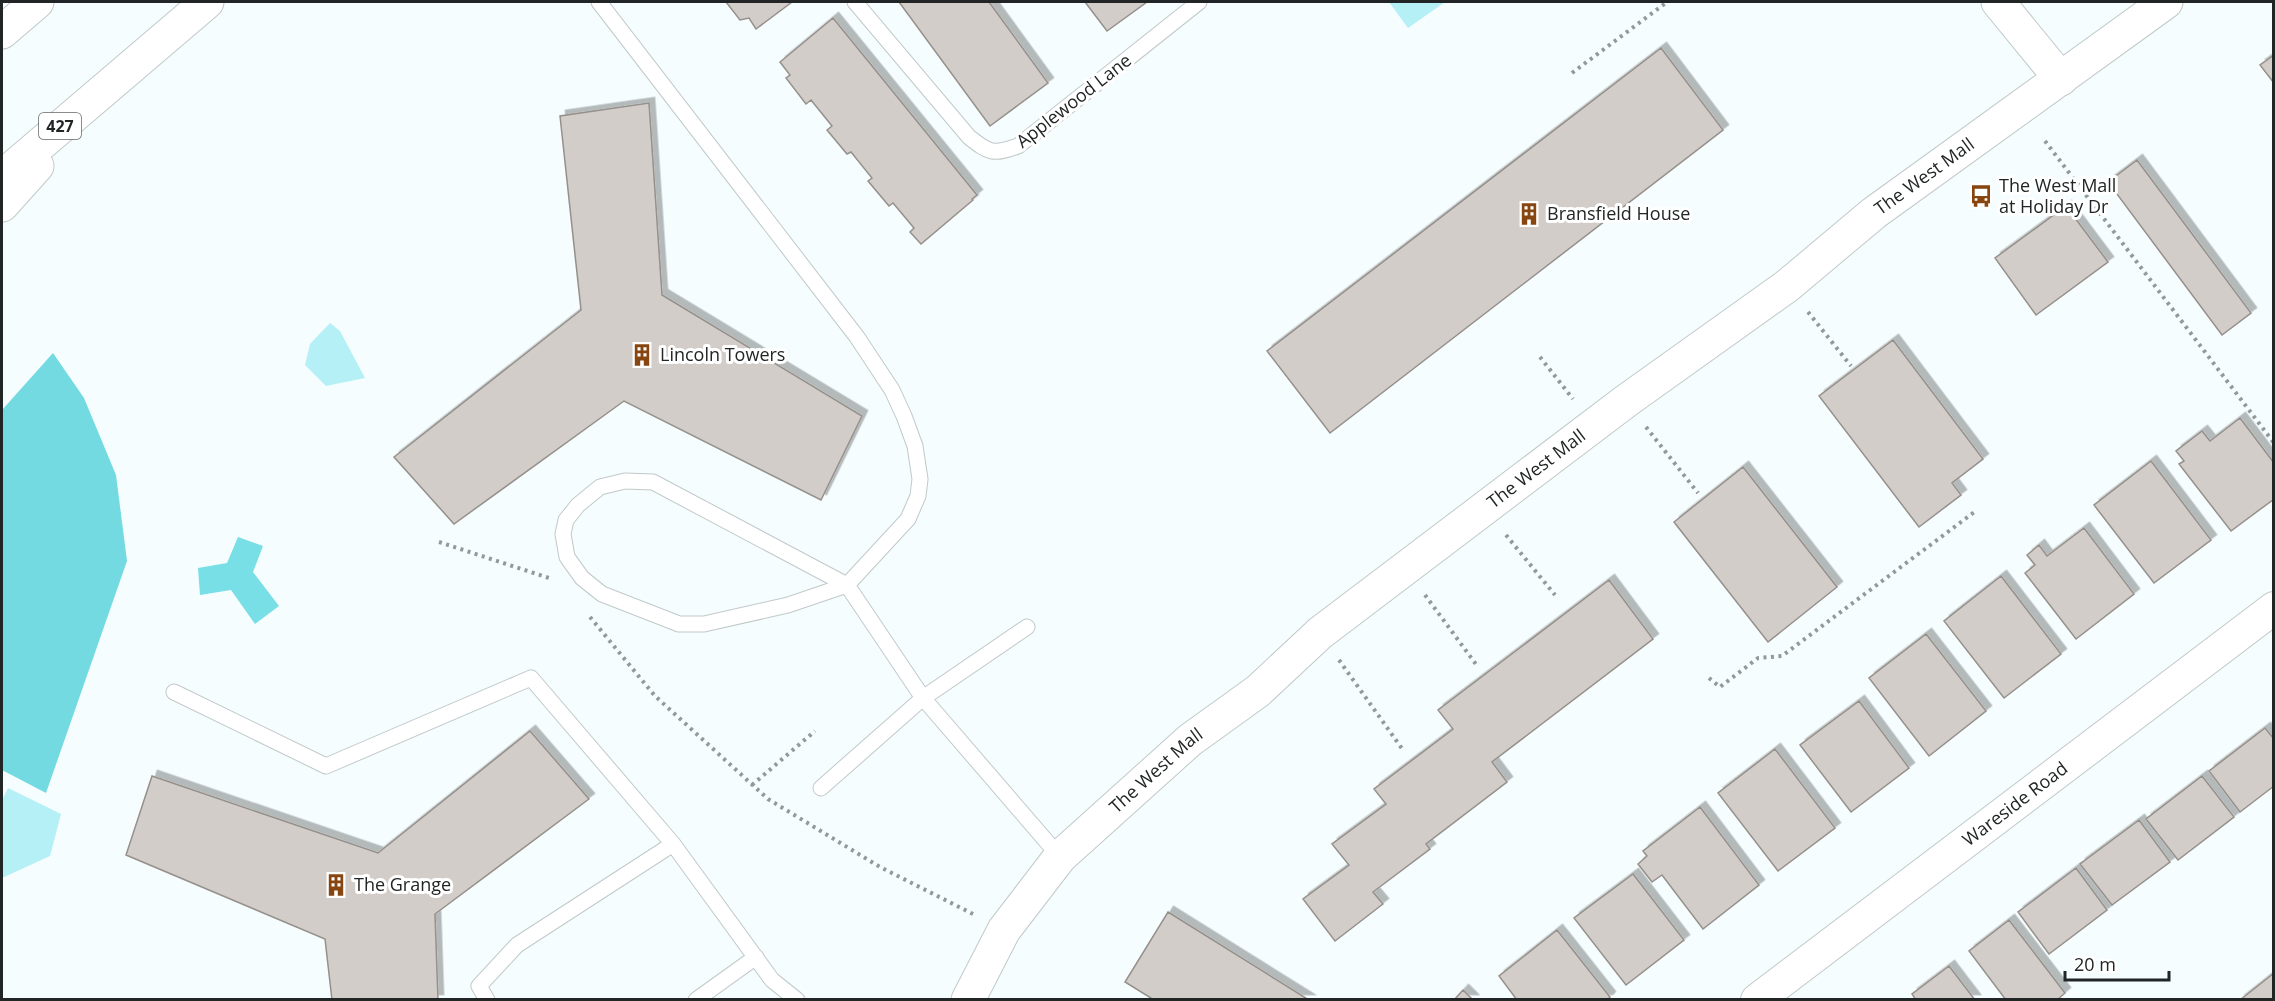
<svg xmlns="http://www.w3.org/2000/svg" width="2275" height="1001" font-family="'Open Sans',sans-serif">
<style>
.green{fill:#b4f0f5}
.forest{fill:#74dae2}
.water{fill:#78dfe6}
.building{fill:#d3cdc9;stroke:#96908c;stroke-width:1.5;filter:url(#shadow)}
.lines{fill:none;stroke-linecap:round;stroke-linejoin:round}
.lane-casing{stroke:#c1c9c9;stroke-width:17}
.street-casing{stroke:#c1c9c9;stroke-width:34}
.secondary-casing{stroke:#c1c9c9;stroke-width:35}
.highway-casing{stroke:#c1c9c9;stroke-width:35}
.path{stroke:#939899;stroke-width:4;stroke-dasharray:3 4.5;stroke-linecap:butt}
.lane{stroke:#fff;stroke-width:15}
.street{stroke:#fff;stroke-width:32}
.secondary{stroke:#fff;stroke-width:33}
.highway{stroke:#fff;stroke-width:33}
.labels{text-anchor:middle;stroke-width:6;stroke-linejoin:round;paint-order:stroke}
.shield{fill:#fff;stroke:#646666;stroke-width:1.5}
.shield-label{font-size:16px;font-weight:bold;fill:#222525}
.street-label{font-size:18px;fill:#222525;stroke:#fff}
.poi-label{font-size:18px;fill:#222525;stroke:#fff;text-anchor:start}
</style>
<defs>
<filter id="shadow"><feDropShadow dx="5.5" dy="-5.5" stdDeviation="0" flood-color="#0004"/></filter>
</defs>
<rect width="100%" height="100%" fill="#f5fdfe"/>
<path class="green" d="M1389 2H1445L1408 28Z
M330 323 340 331 365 378 326 386 305 365 310 344Z
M8 788 61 814 50 856 2 878V800Z"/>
<path class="forest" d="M53 353 84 398 116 475 127 561 46 793 2 770V410Z"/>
<path class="water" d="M238 537 263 546 253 572 279 606 255 624 231 590 200 595 198 568 227 563Z"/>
<path class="building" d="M726 2H792L756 29 749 18 740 20Z
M899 2H989L1048 83 990 126Z
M1085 2H1147L1107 31Z
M833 18 977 195 972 199 973 200 921 244 910 232 914 228 893 203 889 206 868 181 872 178 851 152 847 154 827 130 832 126 811 100 806 104 786 78 790 75 780 62Z
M1661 48 1723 130 1330 433 1267 351Z
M2274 55V83L2260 65Z
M649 103 662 295 862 416 821 500 624 401 454 524 394 457 581 310 560 116Z
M2137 160 2251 313 2222 335 2108 182Z
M2066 206 2108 262 2036 315 1995 258Z
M1893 340 1983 459 1952 483 1961 495 1919 527 1819 396Z
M2240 418 2274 463V499L2231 531 2179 464 2184 461 2176 451 2202 431 2210 441Z
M2151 461 2211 540 2154 583 2094 505Z
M1743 467 1837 587 1768 642 1674 522Z
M2084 528 2134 594 2076 639 2025 573 2035 565 2027 555 2039 545 2047 556Z
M2001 576 2061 654 2004 698 1944 621Z
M1609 580 1653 639 1492 762 1507 782 1426 844 1430 849 1373 892 1383 904 1335 941 1303 899 1349 865 1332 844 1386 804 1374 789 1453 729 1438 710Z
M1926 634 1986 711 1929 756 1869 678Z
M1859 701 1909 768 1851 812 1800 745Z
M2265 728 2274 739V786L2240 812 2209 771Z
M530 731 589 799 435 914 438 1000H332L325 939 126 855 152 776 378 853Z
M1775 749 1835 828 1778 871 1718 793Z
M2202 776 2234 817 2178 860 2146 819Z
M1700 807 1759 885 1703 929 1662 875 1652 882 1638 864 1647 856 1643 851Z
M2139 820 2170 862 2112 905 2080 864Z
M2076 868 2107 910 2049 954 2018 912Z
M1633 874 1684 940 1626 985 1574 918Z
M1168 912 1309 1000H1154L1125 982Z
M2009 920 2065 993 2057 1000H2006L1969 951Z
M1557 930 1610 997 1607 1000H1517L1499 976Z
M1949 966 1975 1000H1916L1912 994Z
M2274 973V1000H2240Z
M1463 990 1473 1000H1454Z"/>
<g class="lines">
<g class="lane-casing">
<path id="lane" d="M599 2 857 337 892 390 904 416 915 446 920 479 918 496 908 519 847 585 788 605 704 624H679L602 594 582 578 567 557 563 534 566 520 578 505 600 487 625 481 653 482 847 585 923 698 1060 857
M855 2 969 137C989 153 993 155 1018 146L1199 2
M174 692 326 766 531 678 673 844
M821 788 923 698 1027 627
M487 1000 479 986 517 945 673 844 772 980 797 1000
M696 1000 756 957"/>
</g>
<g class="street-casing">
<g id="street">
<path id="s1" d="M1757 1000 2274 608"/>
</g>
</g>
<g class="secondary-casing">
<g id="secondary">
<path d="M1998 2 2061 79"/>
<path id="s2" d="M968 1000 1004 930 1060 857 1190 740 1258 691 1320 633 1626 401 1787 286 1874 213 2166 2"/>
</g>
</g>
<g class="highway-casing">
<path id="highway" d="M2 32 37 2
M2 177 207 2
M2 205 37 166"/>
</g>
<path class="path" d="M1572 73 1667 2
M2045 141 2274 443
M1808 312 1851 366
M1540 357 1573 399
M1646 427 1698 493
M1506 535 1555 595
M439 542 549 578
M1425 595 1478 667
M590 617 655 696 768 799 880 867 973 914
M1339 660 1403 750
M1709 678 1720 687 1758 658 1782 656 1977 510
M752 785 815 731"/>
<use href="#lane" class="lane"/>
<use href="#street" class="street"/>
<use href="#secondary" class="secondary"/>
<use href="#highway" class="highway"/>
</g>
<defs>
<g id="bus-bare" transform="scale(1.8)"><path d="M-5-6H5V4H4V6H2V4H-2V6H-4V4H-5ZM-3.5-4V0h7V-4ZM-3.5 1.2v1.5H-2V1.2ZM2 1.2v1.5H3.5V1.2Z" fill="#874610" stroke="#fff" stroke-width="2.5" paint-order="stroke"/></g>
<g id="building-bare" transform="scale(1.8)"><path d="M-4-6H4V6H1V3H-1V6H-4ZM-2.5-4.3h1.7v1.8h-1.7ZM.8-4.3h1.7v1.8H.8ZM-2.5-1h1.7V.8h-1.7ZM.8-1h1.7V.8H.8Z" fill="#874610" stroke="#fff" stroke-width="2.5" paint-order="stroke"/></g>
</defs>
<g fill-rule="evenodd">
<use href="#bus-bare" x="1981" y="196"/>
<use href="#building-bare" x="1529" y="214"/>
<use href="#building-bare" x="642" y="355"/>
<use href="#building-bare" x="336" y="885"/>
</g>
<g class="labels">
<rect class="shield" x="39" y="113" width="42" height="26" rx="4.5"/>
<g class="shield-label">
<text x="60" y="132">427</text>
</g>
<g class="street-label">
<text transform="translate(1074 101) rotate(-38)" y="6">Applewood Lane</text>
<text dy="6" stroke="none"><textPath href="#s2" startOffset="1272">The West Mall</textPath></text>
<text dy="6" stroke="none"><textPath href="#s2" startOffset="786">The West Mall</textPath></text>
<text dy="6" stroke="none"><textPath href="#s2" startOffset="300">The West Mall</textPath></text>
<text dy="6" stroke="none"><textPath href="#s1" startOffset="324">Wareside Road</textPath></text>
</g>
<g class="poi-label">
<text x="1999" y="192">The West Mall<tspan x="1999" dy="21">at Holiday Dr</tspan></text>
<text x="1547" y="220">Bransfield House</text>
<text x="660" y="361">Lincoln Towers</text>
<text x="354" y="891">The Grange</text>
</g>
</g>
<rect width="2275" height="1001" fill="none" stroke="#222525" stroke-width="6"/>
<path d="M2065 971v9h104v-9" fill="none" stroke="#222525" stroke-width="3"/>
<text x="2074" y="971" font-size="18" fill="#222525" stroke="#ffffff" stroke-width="4.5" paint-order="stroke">20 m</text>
</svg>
